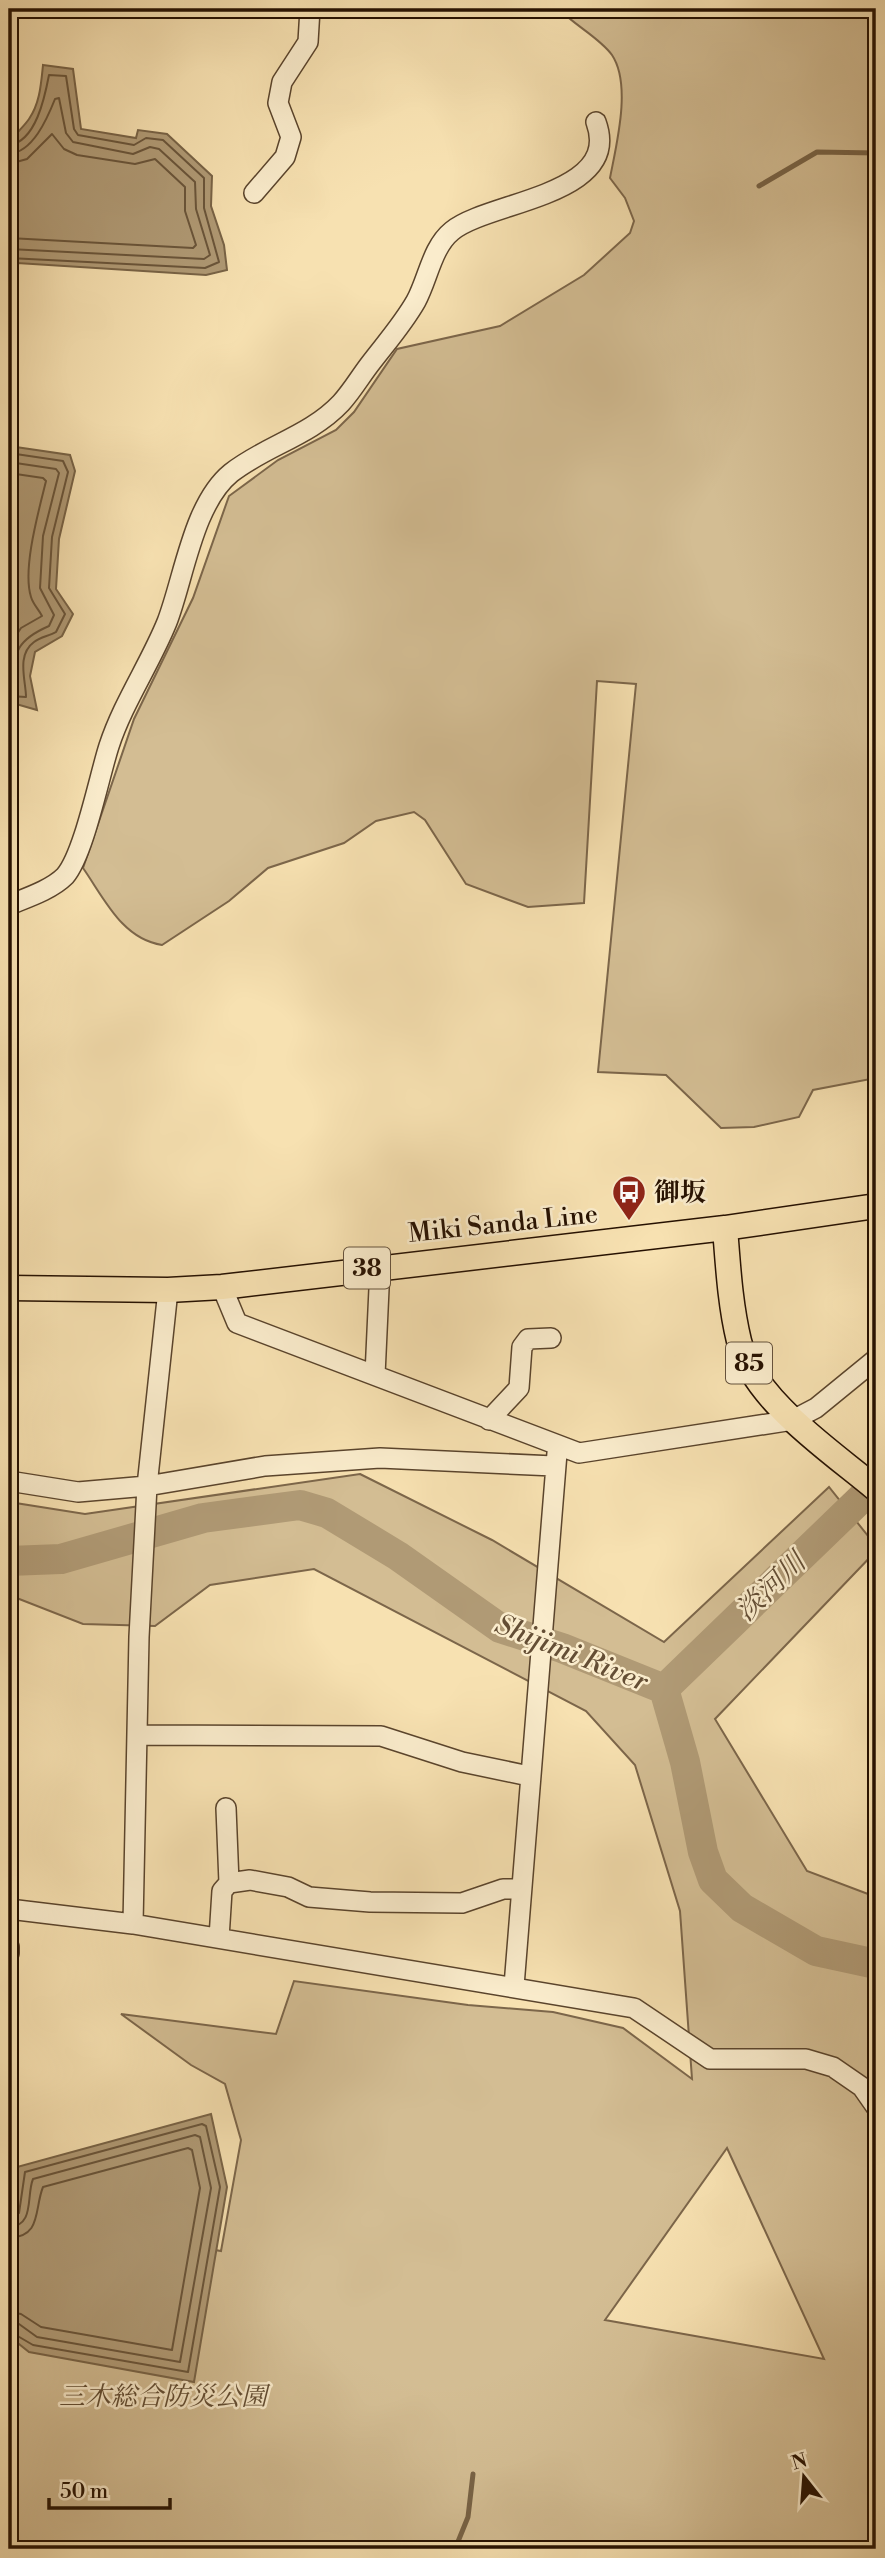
<svg xmlns="http://www.w3.org/2000/svg" width="885" height="2558" font-family="'Libre Bodoni','Noto Serif JP',serif">
<style>
.green{fill:#d3bd93;stroke:#7c664a;stroke-width:2;fill-rule:evenodd}
.water{fill:#b09a75;stroke:#786346;stroke-width:2}
.lines{fill:none;stroke-linecap:round;stroke-linejoin:round}
.shore{stroke:#6a553a;stroke-width:2}
.stream{stroke:#786346;stroke-width:5}
.river{stroke:#b09a75;stroke-width:30}
.minor-casing{stroke:#5a442c;stroke-width:22}
.major-casing{stroke:#251000;stroke-width:27}
.minor{stroke:#faeccc;stroke-width:19}
.major{stroke:#f7e1b1;stroke-width:24}
.labels{text-anchor:middle;stroke-width:5;stroke-linejoin:round;paint-order:stroke}
.shield{fill:#faeccc;stroke:#65523d;stroke-width:2}
.shield-label{font-size:24px;font-weight:bold;fill:#251000}
.poi-label{font-size:26px;font-weight:bold;fill:#251000;stroke:#faeccc;text-anchor:start}
.street-label{font-size:26px;fill:#251000;stroke:#faeccc}
.park-label{font-size:26px;font-style:italic;fill:#624d33;stroke:#faeccc}
.water-label{font-size:28px;font-style:italic;fill:#644e35;stroke:#faeccc}
</style>
<rect width="100%" height="100%" fill="#f7e1b1"/>
<filter id="stains"><feTurbulence type="fractalNoise" baseFrequency=".00286" numOctaves="4"/><feColorMatrix values="0 0 0 0 .2 0 0 0 0 .09 0 0 0 0 .02 0 0 0 .5 -.17"/></filter>
<radialGradient id="worn" r=".72"><stop offset=".6" stop-color="#630" stop-opacity="0"/><stop offset="1" stop-color="#630" stop-opacity=".3"/></radialGradient>
<path class="green" d="M559 9H876V1078L813 1090 799 1117 754 1127 721 1128 666 1075 598 1072 636 684 597 681 584 903 528 907 466 884 425 820 414 812 376 821 344 843 268 868 229 901 162 945C122 939 104 898 83 868L134 719 193 598 229 496 278 460 336 430 354 412 397 349 500 326 584 275 630 233 634 221 625 198 610 178C616 146 632 85 612 55 600 38 574 25 559 9Z
M360 1474 492 1540 664 1642 829 1487 876 1546V1551L715 1719 807 1871 876 1897V2549H9V2213L221 2251 241 2140 225 2084 191 2065 121 2014 276 2034 294 1981 468 2005 553 2012 623 2028 692 2079 680 1911 635 1765 586 1711 314 1569 210 1585 155 1626 83 1624 9 1595V1502L85 1514ZM727 2148 824 2359 605 2320Z"/>
<path class="water" d="M43 65 73 69 81 129 136 138 138 130 167 134 212 176 211 206 224 245 227 270 206 275 17 263 9 265V146C13 135 22 129 29 119 40 103 41 84 43 65Z
M9 446 70 455 75 471 59 539 56 589 73 614 62 636 35 652 30 676 37 710 9 702Z
M211 2114 227 2187 194 2382 29 2352 9 2336V2241L17 2167Z"/>
<g class="lines">
<path class="shore" d="M9 145C36 142 45 96 49 75L66 76 74 129 78 135 134 145 146 138 163 140 204 178V208L219 262 205 268 9 258
M9 154C33 152 47 119 55 99L59 98 66 133 73 142 133 154 150 147 159 149 195 182 196 209 210 255 204 259 9 249
M9 164 27 159 52 134 64 149 77 155 135 164 155 159 185 187V211L196 245 193 248 9 238
M9 453 63 461 68 472 52 537 49 588 65 614 56 632C49 636 40 637 34 642 16 655 26 681 26 697L9 696
M9 462 56 469 59 473 43 536 40 588 54 615 49 626C19 639 11 652 15 685L9 688
M9 473 43 478 46 481C39 510 22 569 31 597 33 604 39 610 42 616L21 628 9 646
M9 2219 19 2213 25 2172 202 2124 206 2126 220 2187 188 2372 33 2345 9 2331
M9 2227C35 2226 26 2196 33 2179L195 2135 200 2137 211 2188 180 2362 37 2337 19 2324 9 2322
M9 2238C42 2237 34 2209 43 2187L188 2148 192 2150 200 2188 172 2350 41 2327 21 2314 9 2312"/>
<path class="stream" d="M759 186 817 152 876 153
M455 2549 468 2517 473 2474"/>
<path class="river" d="M9 1561 61 1559 203 1518 300 1505 327 1513 398 1556 500 1628 562 1648 664 1689
M664 1689 685 1762 703 1852 713 1880 742 1908 816 1951 876 1964
M664 1689 876 1484"/>
<g class="minor-casing">
<path id="minor" d="M254 193 285 157 291 137 278 103 282 82 308 42 310 9
M9 905C26 898 51 890 65 876 84 854 99 777 109 746 123 703 150 664 167 622 184 578 193 504 231 473 265 446 310 436 341 403 352 391 360 377 370 364 386 343 403 324 416 301 428 279 432 247 452 231 488 201 623 196 596 122
M222 1287 237 1323 579 1453 793 1420 816 1408 876 1359
M375 1375 380 1267
M489 1420 519 1388 522 1347 528 1339 551 1338
M9 1481 78 1492 147 1486 265 1466 380 1458 554 1466
M137 1735 381 1736 462 1762 529 1776
M226 1808 229 1883
M9 1909 133 1924 634 2008 710 2059H806L833 2067 862 2087 876 2107
M133 1924 139 1637 147 1486 168 1290
M219 1938 222 1891 229 1883 250 1880 288 1887 309 1897 370 1902 462 1903 503 1889H521
M9 1947V1953
M514 1986 557 1453"/>
</g>
<g class="major-casing">
<path id="major" d="M725 1228C728 1265 730 1304 739 1341 753 1400 831 1451 876 1489
M9 1288 168 1290 222 1287 725 1228 876 1206"/>
</g>
<use href="#minor" class="minor"/>
<use href="#major" class="major"/>
</g>
<defs>
<g id="bus-pin" transform="scale(1.75)"><path d="M0 17L-7.5 6A9.5 9.5 0 1 1 7.5 6Z" fill="#8f2418" stroke="#faeccc"/><path d="M-5-6H5V4H4V6H2V4H-2V6H-4V4H-5ZM-3.5-4V0h7V-4ZM-3.5 1.2v1.5H-2V1.2ZM2 1.2v1.5H3.5V1.2Z" fill="#fff"/></g>
</defs>
<g fill-rule="evenodd">
<use href="#bus-pin" x="629" y="1192"/>
</g>
<g class="labels">
<g class="shield">
<rect x="344" y="1247.5" width="46" height="41" rx="5"/>
<rect x="726" y="1342.5" width="46" height="41" rx="5"/>
</g>
<g class="shield-label">
<text x="367" y="1276">38</text>
<text x="749" y="1371">85</text>
</g>
<g class="poi-label">
<text x="654" y="1201">御坂</text>
</g>
<g class="street-label">
<text transform="translate(503 1223) rotate(-6)" y="9">Miki Sanda Line</text>
</g>
<g class="park-label">
<text x="163" y="2405">三木総合防災公園</text>
</g>
<g class="water-label">
<text transform="translate(770 1586) rotate(-44)" y="10">淡河川</text>
<text transform="translate(572 1652) rotate(22)" y="10">Shijimi River</text>
</g>
</g>
<rect width="885" height="2558" fill="none" stroke="#f7e1b1" stroke-width="35"/>
<rect x="10" y="10" width="864" height="2537" fill="none" stroke="#251000" stroke-width="3.5"/>
<rect x="18" y="18" width="850" height="2523" fill="none" stroke="#251000" stroke-width="2"/>
<g transform="translate(804 2477) rotate(343)" stroke="#faeccc" stroke-width="5" paint-order="stroke">
<path d="M0-5L12 26L0 18L-12 26Z" fill="#251000"/>
<text y="-10" font-size="19" font-weight="bold" text-anchor="middle" fill="#251000">N</text>
</g>
<path d="M49 2498v10h121v-10" fill="none" stroke="#251000" stroke-width="3.5"/>
<text x="60" y="2498" font-size="21" fill="#251000" stroke="#faeccc" stroke-width="5" paint-order="stroke">50 m</text>
<rect width="100%" height="100%" filter="url(#stains)"/>
<rect width="100%" height="100%" fill="url(#worn)"/>
</svg>
